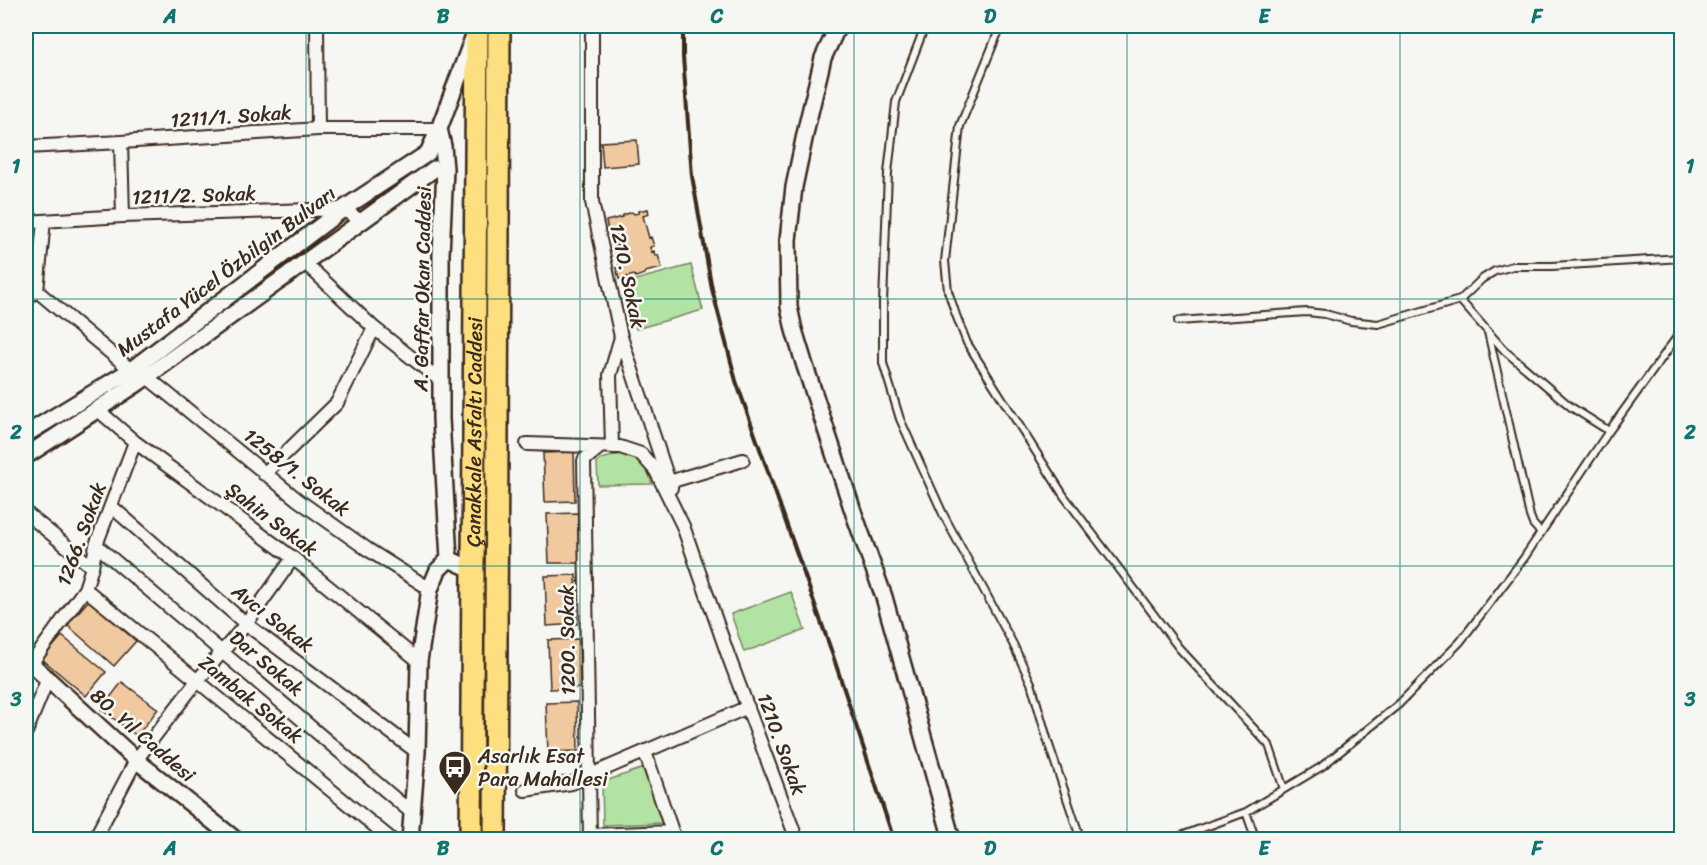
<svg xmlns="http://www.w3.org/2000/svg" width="1707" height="865" font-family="Sriracha,sans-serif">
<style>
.green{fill:#b2e3a4;stroke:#768661;stroke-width:1.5}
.building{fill:#f0c9a0;stroke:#3b2a1e;stroke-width:1.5}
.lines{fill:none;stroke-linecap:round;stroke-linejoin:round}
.service-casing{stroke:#3b2a1e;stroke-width:10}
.minor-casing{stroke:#3b2a1e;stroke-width:16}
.tertiary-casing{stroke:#3b2a1e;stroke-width:20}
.trunk-casing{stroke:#3b2a1e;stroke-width:26}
.service{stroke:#f6f6f2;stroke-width:6}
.minor{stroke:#f6f6f2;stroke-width:12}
.tertiary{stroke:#f6f6f2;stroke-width:15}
.trunk{stroke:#fedf80;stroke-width:21}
.rail{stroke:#3b2a1e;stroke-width:4}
.grid{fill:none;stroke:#0f766e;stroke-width:1.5;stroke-opacity:0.55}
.labels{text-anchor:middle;stroke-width:5;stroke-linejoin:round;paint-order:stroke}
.street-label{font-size:20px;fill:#3b2a1e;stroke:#f6f6f2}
.poi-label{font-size:20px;fill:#3b2a1e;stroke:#f6f6f2;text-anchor:start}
.neatline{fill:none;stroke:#0f766e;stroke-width:2}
.grid-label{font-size:20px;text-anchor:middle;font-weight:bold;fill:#0f766e}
</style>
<rect width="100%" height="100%" fill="#f6f6f2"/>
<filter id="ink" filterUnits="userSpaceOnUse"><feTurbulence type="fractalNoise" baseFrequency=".0167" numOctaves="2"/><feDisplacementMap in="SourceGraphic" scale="12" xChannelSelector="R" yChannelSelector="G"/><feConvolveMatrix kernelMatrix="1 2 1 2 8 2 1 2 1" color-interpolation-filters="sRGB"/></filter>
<g filter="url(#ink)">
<path class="green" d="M691 265 703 310 636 329 624 283Z
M625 453C643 459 647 467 652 484L598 485 597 463 601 459Z
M791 592 805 630 744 652 731 614Z
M644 768 663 823 603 825 602 782Z"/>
<path class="building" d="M637 140 639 164 603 167 601 142Z
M648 209 649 214 643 216 649 238 651 237 654 246 650 247 651 252 654 251 655 256 658 255 662 268 645 272 644 274 636 277 634 275 619 279 616 268 620 267 618 260H622L620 254 616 255 614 246 619 244 616 231H608L606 221 622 217 623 215 632 212 634 214 639 213 638 211Z
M574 452 575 501 545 502 543 453Z
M578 513 579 563H549L547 514Z
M576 575 577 624 547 626 545 576Z
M89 600 136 641 114 666 67 625Z
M62 636 106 672 86 696 42 659Z
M579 639 580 688 550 689 548 640Z
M122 682 158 709 137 736 101 709Z
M577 702 578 751 548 752 546 703Z"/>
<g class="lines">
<g class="service-casing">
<path id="service" d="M925 26 896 102 888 173 883 303V363L900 419 943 514 1013 644 1031 683 1049 745 1081 840
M1005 26 997 35 960 126 945 261 948 291 956 315 967 343 1064 496 1179 648 1269 745 1284 789
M1460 300 1505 351 1571 407 1609 431
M1178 321 1307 312 1325 314 1351 321 1378 324 1460 300 1482 279 1495 271 1513 266H1552L1682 258
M1488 332 1530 516 1533 524 1541 533
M1246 812 1256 840
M1170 840 1246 812 1321 767 1399 704 1460 642 1524 558 1609 431 1682 330"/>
</g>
<g class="minor-casing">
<path id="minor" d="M317 26 318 129
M592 26V202L621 337 671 488
M121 142 123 216
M26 147 121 142 318 129H439
M26 222 123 216 343 209 361 221
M304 262 374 328 441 381
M37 291 131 370 135 377
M26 298 37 291 44 221
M147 377 298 500 367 549 430 589
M98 410 135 442 293 558 419 661
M527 444 620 447 641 454 656 471 683 526 728 655 797 840
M612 447 610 375 621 337
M264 474 337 403 374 328
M669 482 743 460
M112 507 246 624 417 752
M26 513 92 567
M96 545 412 813
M85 589 392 840
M31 664 85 589 92 567 96 545 135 442
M26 732 48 678
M645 752 675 840
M525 790 572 783 748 707
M590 835 672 832
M94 840 136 760 197 681 246 624 293 558
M590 840 584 460 600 447"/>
</g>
<g class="tertiary-casing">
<path id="tertiary" d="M838 26 823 58 807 125 794 187 788 240 789 307 794 330 805 366 854 514 884 597 952 840
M439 129 443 146 445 169 441 254V419L449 559
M26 434 131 370 343 209 428 153 439 129 473 38
M26 456 138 383 434 169H445
M26 659 136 760 236 840
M410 840 417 752 419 661 430 589 438 570 449 559 473 570"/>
</g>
<g class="trunk-casing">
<g id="trunk">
<path id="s1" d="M471 840 477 26"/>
<path d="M495 840 499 26"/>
</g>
</g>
<use href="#service" class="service"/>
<use href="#minor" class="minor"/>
<use href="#tertiary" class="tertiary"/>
<use href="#trunk" class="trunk"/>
<path class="rail" d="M683 26V57L692 176 712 289 736 381 831 650 894 840"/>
</g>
</g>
<path class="grid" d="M306 26V840M580 26V840M854 26V840M1127 26V840M1400 26V840M26 299H1682M26 566H1682"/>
<defs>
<g id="bus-pin" transform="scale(1.725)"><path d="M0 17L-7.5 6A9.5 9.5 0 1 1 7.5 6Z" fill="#3b2a1e" stroke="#f6f6f2"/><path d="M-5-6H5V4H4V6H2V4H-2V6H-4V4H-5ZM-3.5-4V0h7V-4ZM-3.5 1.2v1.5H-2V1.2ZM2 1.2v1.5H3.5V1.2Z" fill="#fff"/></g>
</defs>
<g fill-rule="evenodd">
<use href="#bus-pin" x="455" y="767"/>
</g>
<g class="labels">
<g class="street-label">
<text transform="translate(231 116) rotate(-4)" y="7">1211/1. Sokak</text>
<text transform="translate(194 195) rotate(-2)" y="7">1211/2. Sokak</text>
<text transform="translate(226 271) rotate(-37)" y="7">Mustafa Yücel Özbilgin Bulvarı</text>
<text transform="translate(628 276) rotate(78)" y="7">1210. Sokak</text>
<text transform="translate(422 289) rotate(-89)" y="7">A. Gaffar Okan Caddesi</text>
<text dy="7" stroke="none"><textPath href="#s1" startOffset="408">Çanakkale Asfaltı Caddesi</textPath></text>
<text transform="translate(297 472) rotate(38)" y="7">1258/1. Sokak</text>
<text transform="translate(272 519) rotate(37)" y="7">Şahin Sokak</text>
<text transform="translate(81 534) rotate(-70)" y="7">1266. Sokak</text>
<text transform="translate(273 618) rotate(38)" y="7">Avcı Sokak</text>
<text transform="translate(567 640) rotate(-91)" y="7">1200. Sokak</text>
<text transform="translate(267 663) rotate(40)" y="7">Dar Sokak</text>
<text transform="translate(251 699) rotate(39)" y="7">Zambak Sokak</text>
<text transform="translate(143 735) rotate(41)" y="7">80. Yıl Caddesi</text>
<text transform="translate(782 744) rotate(70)" y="7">1210. Sokak</text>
</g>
<g class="poi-label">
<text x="478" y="763">Asarlık Esat<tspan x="478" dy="23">Para Mahallesi</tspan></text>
</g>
</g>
<rect width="1707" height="865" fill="none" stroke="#f6f6f2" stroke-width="66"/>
<rect x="33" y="33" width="1641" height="799" class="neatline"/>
<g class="grid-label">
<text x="170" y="23">A</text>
<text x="443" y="23">B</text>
<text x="717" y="23">C</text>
<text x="990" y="23">D</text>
<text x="1264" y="23">E</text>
<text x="1537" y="23">F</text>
<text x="16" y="173">1</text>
<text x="1690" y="173">1</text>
<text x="16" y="439">2</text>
<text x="1690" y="439">2</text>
<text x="16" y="706">3</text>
<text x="1690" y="706">3</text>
<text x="170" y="855">A</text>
<text x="443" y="855">B</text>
<text x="717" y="855">C</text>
<text x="990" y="855">D</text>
<text x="1264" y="855">E</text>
<text x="1537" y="855">F</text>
</g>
</svg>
